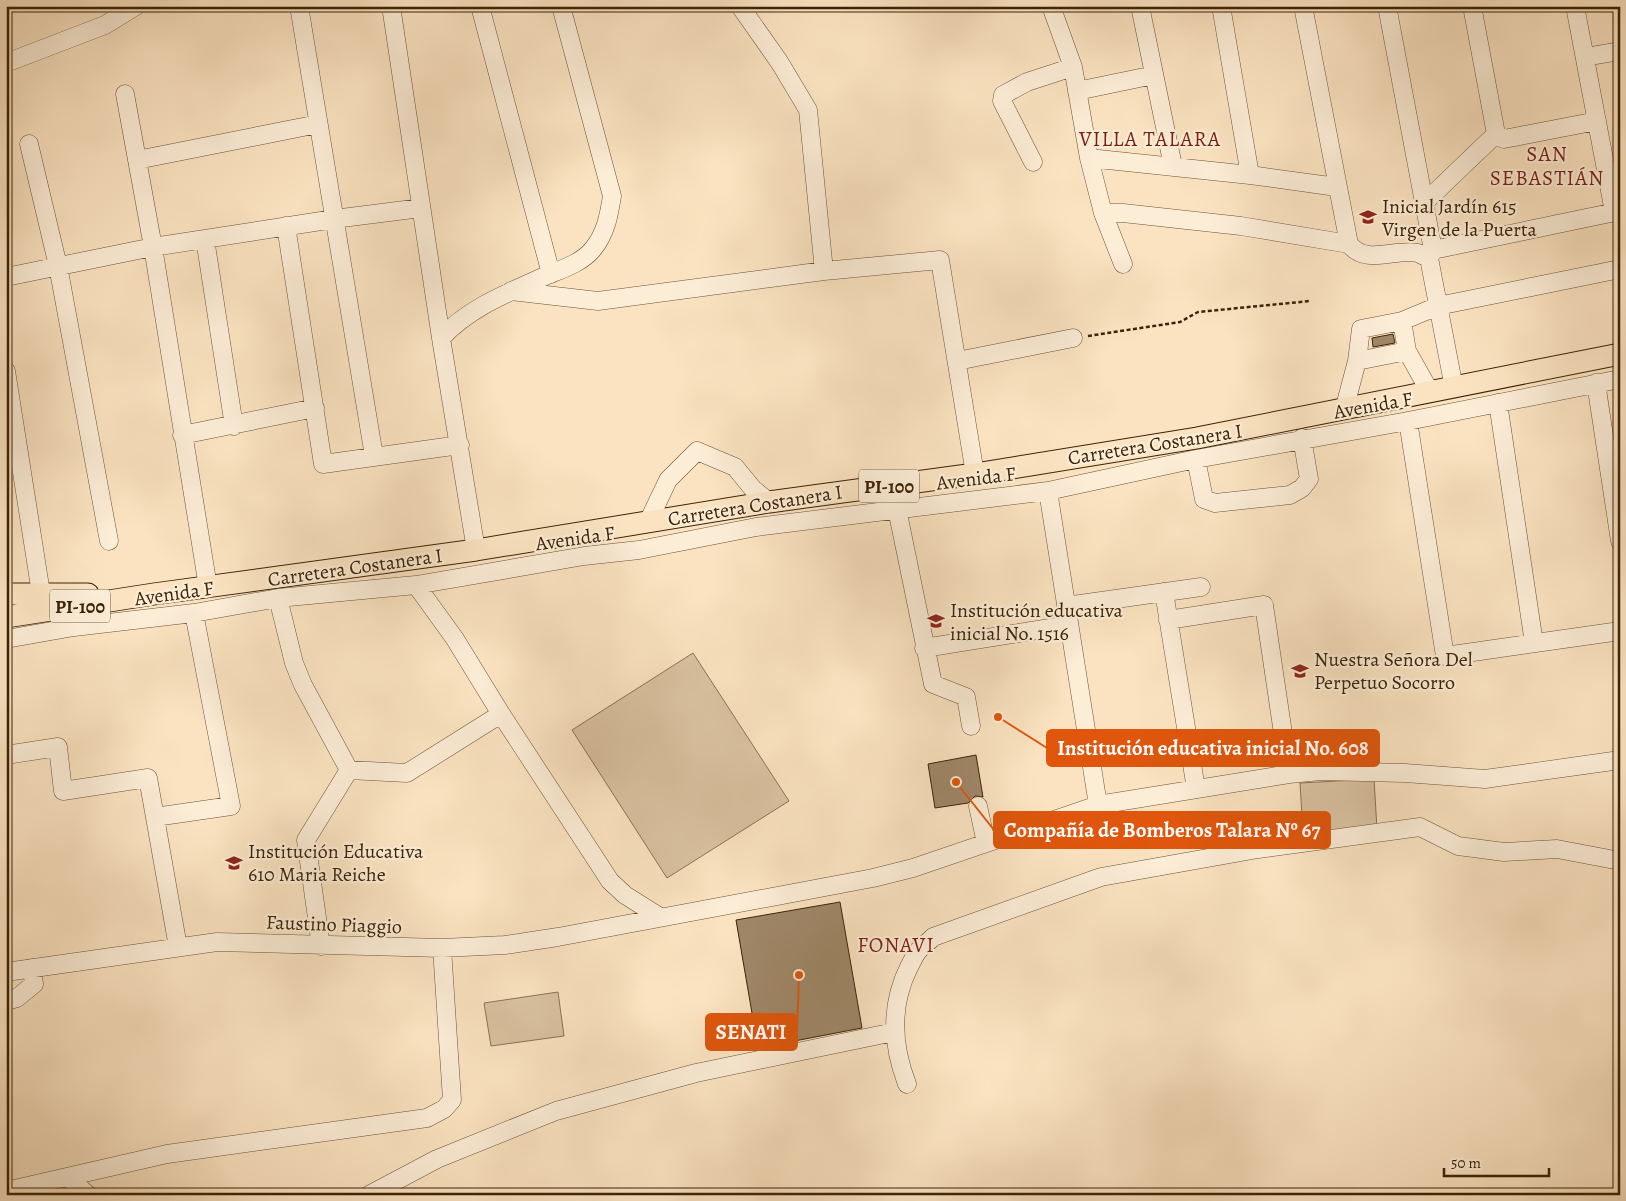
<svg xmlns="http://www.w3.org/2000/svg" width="1626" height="1201" font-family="Alegreya,serif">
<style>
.green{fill:#dac2a1;stroke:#8a7254}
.building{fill:#9f8768;stroke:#3b2307}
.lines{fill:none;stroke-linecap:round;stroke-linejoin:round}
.minor-casing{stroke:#6b5336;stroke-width:19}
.major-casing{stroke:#3b2307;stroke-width:23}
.path{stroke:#3b2307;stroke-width:2.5;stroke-dasharray:4 2.5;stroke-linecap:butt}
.minor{stroke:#fcedd7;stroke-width:18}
.major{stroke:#fbe3c1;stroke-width:21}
.labels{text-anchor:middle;stroke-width:4.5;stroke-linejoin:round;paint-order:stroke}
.shield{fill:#fcedd7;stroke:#756045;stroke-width:1}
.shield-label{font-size:19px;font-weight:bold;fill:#3b2307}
.poi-label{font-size:20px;fill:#3b2307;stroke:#fcedd7;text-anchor:start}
.street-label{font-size:20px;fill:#3b2307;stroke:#fcedd7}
.neighbourhood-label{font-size:21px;letter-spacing:1px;fill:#7a1f14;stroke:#fcedd7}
.leader{fill:none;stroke:#df560c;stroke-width:2}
.callout-dot{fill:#df560c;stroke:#fcedd7;stroke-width:2}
.callout{fill:#df560c;stroke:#df560c;stroke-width:2}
.callout-label{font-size:21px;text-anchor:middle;font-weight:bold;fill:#fff}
</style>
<rect width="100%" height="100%" fill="#fbe3c1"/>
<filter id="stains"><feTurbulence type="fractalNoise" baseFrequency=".004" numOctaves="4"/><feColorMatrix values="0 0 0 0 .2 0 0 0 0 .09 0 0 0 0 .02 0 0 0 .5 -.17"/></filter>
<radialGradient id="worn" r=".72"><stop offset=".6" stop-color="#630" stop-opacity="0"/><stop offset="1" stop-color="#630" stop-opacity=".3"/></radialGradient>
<path class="green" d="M693 653 789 801 667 878 572 730Z
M1374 779 1377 829 1303 833 1300 783Z
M558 992 564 1036 491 1046 484 1003Z"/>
<path class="building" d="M1393 334 1395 343 1373 347 1372 338Z
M976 755 983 797 975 796 968 803 935 808 928 764Z
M840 902 862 1028 758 1048 736 920Z"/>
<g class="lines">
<g class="minor-casing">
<path id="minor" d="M299 6 374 456
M391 6 441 338 476 550
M480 6 551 274
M740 6 780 63 808 110 824 271
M1051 6 1073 67 1089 158 1103 213 1123 264
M1140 6 1173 166
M1221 6 1250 175
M1303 6 1349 244C1366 266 1395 248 1418 253 1421 254 1425 257 1429 258
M1387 6 1433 250 1429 258 1454 388
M1472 6 1496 134 1504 139 1597 121
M1575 6 1614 212
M1585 57 1620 51
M6 63 105 25 136 6
M1077 91 1154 75
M125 94 153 247 208 587
M29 144 58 266 109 541
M1089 158 1250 175 1337 187
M137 160 318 124
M1033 162 1002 101 1003 95 1027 82 1073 67
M1424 203 1496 134
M1103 213H1123L1241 226 1349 244
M286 226 323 464 460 445
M205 239 234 426
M1433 250 1620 211
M6 277 153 247 334 219 421 208
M511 291 598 301 824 271 940 260 975 474
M441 338C469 308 505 294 543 277 559 270 581 264 593 249 606 233 609 215 612 196L561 6
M1407 351 1402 321 1438 306 1620 269
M957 361 1073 338
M1357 361 1361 329 1402 321
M6 371 41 593
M1596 383 1620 541
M1498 403 1534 643
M1344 410 1357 361 1407 351 1430 392
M1408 421 1445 656 1620 631
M182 435 315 408
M1196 459 1204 499 1215 503 1290 495 1302 488 1309 479 1302 438
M1048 491 1098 805
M897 509 933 684 966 697 971 726
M648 522 668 480 697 451 735 467 753 489 769 502
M416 585 455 639 501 714 610 881 625 895 660 917
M1164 592 1196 789
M278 598 294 663 303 685 349 770
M1066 606 1201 587
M1168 620 1264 605 1289 774
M6 639 74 627 194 613 278 598 416 585 584 556 639 550 756 527 1048 491 1196 459 1408 421 1620 379
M924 648 1069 625
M6 755 58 747 63 791 148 778 178 947
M978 806 986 843
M155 817 231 806 194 613
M321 946 306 840 349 770 407 773 501 714
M6 972 217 942 442 948 505 945 558 937 873 878 913 868 1098 805 1289 774 1321 771 1405 773 1485 779 1620 760
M6 1001 17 998 34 984 32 968
M907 1084C892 1045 890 1005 909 967 912 962 915 954 919 950 923 945 929 942 933 937L1101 877 1258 849 1420 827 1458 846 1504 852 1557 849 1620 861
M67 1177 88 1195
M6 1191 167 1154 427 1118 444 1109 452 1100 442 948
M369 1195 437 1159 556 1111 696 1073 894 1032"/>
</g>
<g class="major-casing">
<path id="major" d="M6 594H88
M6 617 154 594 476 550 769 502 975 474 1197 438 1620 354"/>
</g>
<path class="path" d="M1088 336 1180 322 1198 312 1310 301"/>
<use href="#minor" class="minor"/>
<use href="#major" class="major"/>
</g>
<defs>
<g id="school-bare" transform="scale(1.35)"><path d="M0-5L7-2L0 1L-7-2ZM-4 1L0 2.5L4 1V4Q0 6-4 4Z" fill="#8f2418" stroke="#fcedd7" stroke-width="2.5" paint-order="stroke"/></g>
</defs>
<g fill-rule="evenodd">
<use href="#school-bare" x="1368" y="217"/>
<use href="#school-bare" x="936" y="621"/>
<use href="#school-bare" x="1300" y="671"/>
<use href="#school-bare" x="234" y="863"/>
</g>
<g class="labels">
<g class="shield">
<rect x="859" y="469.5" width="60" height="33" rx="4"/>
<rect x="50" y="589.5" width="60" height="33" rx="4"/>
</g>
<g class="shield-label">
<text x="889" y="493">PI-100</text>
<text x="80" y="613">PI-100</text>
</g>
<g class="poi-label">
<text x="1382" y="213">Inicial Jardín 615<tspan x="1382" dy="23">Virgen de la Puerta</tspan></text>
<text x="950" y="617">Institución educativa<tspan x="950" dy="23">inicial No. 1516</tspan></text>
<text x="1314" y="666">Nuestra Señora Del<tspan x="1314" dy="23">Perpetuo Socorro</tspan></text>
<text x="248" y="858">Institución Educativa<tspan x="248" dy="23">610 Maria Reiche</tspan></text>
</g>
<g class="street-label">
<text transform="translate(1373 405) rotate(-10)" y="7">Avenida F</text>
<text transform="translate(1155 444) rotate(-9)" y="7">Carretera Costanera I</text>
<text transform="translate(976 478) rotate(-7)" y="7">Avenida F</text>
<text transform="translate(755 505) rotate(-9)" y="7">Carretera Costanera I</text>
<text transform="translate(575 538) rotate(-8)" y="7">Avenida F</text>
<text transform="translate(355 567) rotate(-8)" y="7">Carretera Costanera I</text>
<text transform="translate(174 593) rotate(-8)" y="7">Avenida F</text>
<text transform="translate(334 924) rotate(2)" y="7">Faustino Piaggio</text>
</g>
<g class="neighbourhood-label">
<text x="1150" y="146">VILLA TALARA</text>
<text x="1547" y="161">SAN<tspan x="1547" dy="24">SEBASTIÁN</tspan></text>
<text x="896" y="952">FONAVI</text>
</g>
</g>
<path class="leader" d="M998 717L1047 748M956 782L994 830M799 975L797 1032"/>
<g class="callout-dot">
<circle cx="998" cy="717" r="5"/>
<circle cx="956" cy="782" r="5"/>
<circle cx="799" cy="975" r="5"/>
</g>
<g class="callout">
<rect x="1047" y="730" width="332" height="36" rx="5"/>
<rect x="994" y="812" width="336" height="36" rx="5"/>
<rect x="706" y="1014" width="91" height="36" rx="5"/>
</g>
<g class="callout-label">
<text x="1213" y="755">Institución educativa inicial No. 608</text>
<text x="1162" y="837">Compañía de Bomberos Talara Nº 67</text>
<text x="751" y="1039">SENATI</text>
</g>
<rect width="1626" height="1201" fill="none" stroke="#fbe3c1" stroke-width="25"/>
<rect x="8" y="8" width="1611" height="1186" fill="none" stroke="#3b2307" stroke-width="2.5"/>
<rect x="12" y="12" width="1601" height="1176" fill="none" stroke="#3b2307"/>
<path d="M1444 1168v8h105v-8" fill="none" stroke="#3b2307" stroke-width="2.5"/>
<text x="1451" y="1168" font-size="15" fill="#3b2307" stroke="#fcedd7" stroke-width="4" paint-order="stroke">50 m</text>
<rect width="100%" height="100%" filter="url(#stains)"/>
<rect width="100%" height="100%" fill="url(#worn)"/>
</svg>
